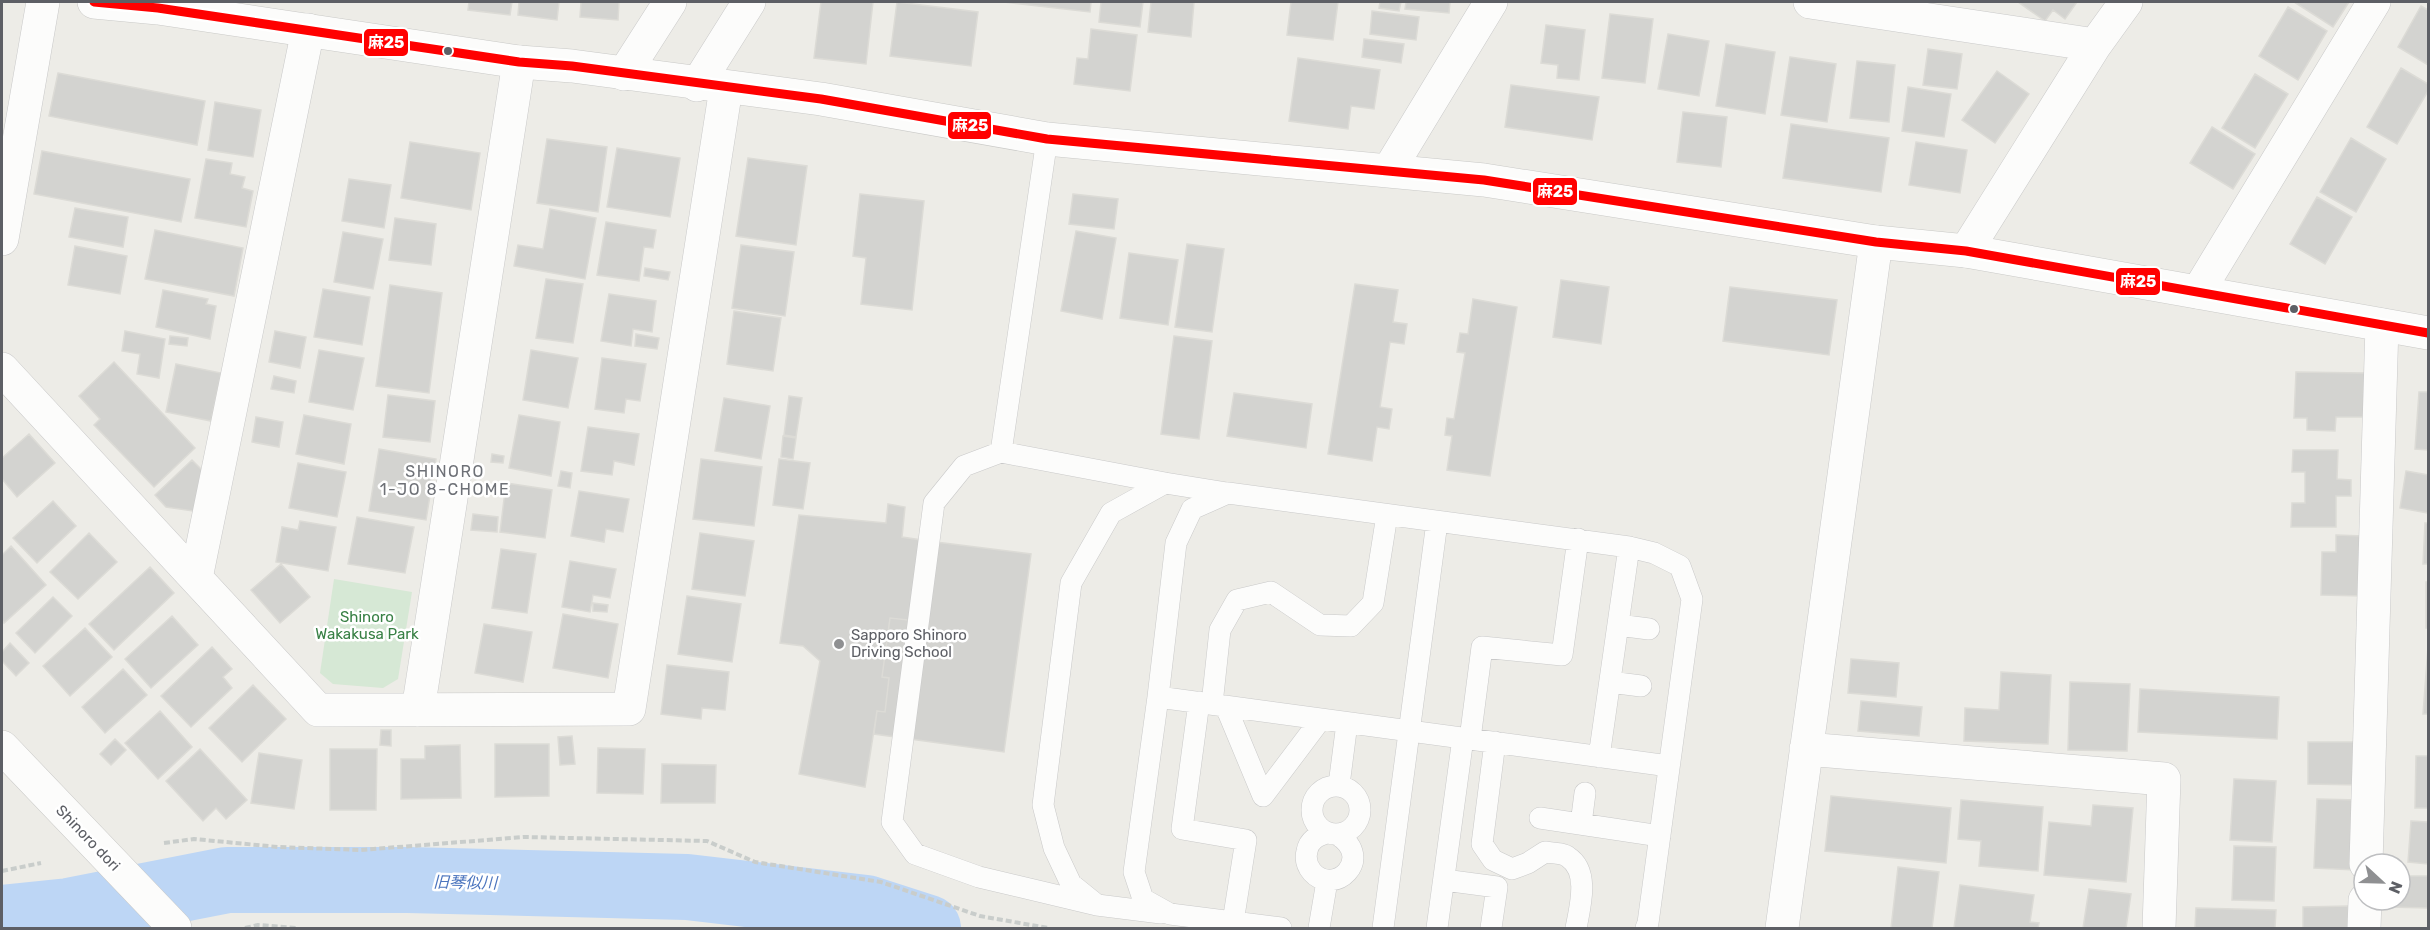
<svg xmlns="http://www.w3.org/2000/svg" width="2430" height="930" font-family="Rubik,'Noto Sans JP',sans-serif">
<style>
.green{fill:#d6e8d5}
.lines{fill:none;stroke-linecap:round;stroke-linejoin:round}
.river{stroke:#bdd6f5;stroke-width:66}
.building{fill:#d3d3d0;stroke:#dcdbd6;stroke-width:1.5}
.lane-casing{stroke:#c9c9c9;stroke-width:22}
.street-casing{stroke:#c9c9c9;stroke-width:34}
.secondary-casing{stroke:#c9c9c7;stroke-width:34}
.path{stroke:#c9cdcb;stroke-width:4;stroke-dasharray:6 3;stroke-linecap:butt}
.lane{stroke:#fcfcfb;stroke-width:21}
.street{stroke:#fcfcfb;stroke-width:33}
.secondary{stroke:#fcfcfb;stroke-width:33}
.bus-1-casing{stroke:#fff;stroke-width:14}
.bus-1{stroke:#f00;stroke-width:9}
.bus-dot{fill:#5d5f65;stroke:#fff;stroke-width:2}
.poi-dot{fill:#8f9092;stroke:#fff;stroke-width:2}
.labels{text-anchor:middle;stroke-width:5;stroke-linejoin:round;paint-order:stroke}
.park-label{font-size:15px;fill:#388045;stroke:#fff}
.poi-label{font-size:15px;fill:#5d5f65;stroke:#fff;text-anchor:start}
.street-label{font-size:15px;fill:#5d5f65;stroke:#fff}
.neighbourhood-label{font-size:16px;letter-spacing:1.5px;fill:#6e7177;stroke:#fff}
.water-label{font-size:16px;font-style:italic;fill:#4c75be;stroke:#fff}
.line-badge{stroke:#fff;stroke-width:2}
.badge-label{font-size:16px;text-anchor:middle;font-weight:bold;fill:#fff}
</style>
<rect width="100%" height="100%" fill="#edece7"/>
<path class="green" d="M334 579 412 592 398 679 383 688 333 684 320 673Z"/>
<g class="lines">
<path class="river" d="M2 918 69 911 227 880H408L687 887 866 908 928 928"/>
</g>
<path class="building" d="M469 2H512L510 15 468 10Z
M519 2H559L557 20 518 15Z
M581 2H619L618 20 580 17Z
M821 2H873L866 64 814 58Z
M897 2 978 12 971 66 890 56Z
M1004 2H1091L1090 12Z
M1101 2H1143L1140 27 1099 22Z
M1151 2H1194L1191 37 1148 32Z
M1291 2H1338L1333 40 1287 35Z
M1380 2H1401L1399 11 1379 8Z
M1406 2H1450L1449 13 1405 9Z
M2018 2H2077L2065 19 2053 10 2045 21Z
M2294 2H2349L2333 27Z
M2421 6 2428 10V65L2398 47Z
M2288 7 2327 31 2298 80 2259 56Z
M1372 11 1419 17 1416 40 1370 34Z
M1610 14 1653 19 1645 83 1602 78Z
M1546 25 1585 30 1579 80 1557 78 1558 65 1541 63Z
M1091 29 1137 35 1130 91 1074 84 1077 58 1088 59Z
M1668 34 1709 41 1699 96 1658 89Z
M1364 39 1404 44 1401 63 1362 57Z
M1726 44 1775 52 1765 114 1716 106Z
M1928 49 1962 54 1957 89 1923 85Z
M1790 57 1836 64 1827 122 1781 115Z
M1298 58 1380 70 1374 109 1351 106 1348 129 1289 121Z
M1857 61 1895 65 1889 122 1850 118Z
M2401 68 2428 84V91L2397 144 2367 127Z
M1997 71 2029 94 1995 143 1962 120Z
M58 73 205 101 197 145 49 116Z
M2255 74 2288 94 2255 148 2222 128Z
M1511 85 1599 97 1592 140 1505 127Z
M1908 87 1951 94 1944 137 1902 131Z
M215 102 261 110 253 157 208 150Z
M1683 112 1727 117 1721 167 1677 162Z
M1791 124 1889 138 1881 192 1783 178Z
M2212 127 2255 154 2233 189 2190 163Z
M2351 138 2386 159 2356 212 2320 192Z
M547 139 607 147 598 212 537 203Z
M410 142 480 153 471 210 401 198Z
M1916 142 1967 150 1960 193 1909 185Z
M617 148 680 158 670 217 607 207Z
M42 151 190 179 181 222 34 194Z
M748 158 807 166 796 245 736 236Z
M206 159 232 163 230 174 245 177 242 188 253 191 246 227 195 218Z
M349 179 391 185 384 228 342 221Z
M860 194 924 201 912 310 861 304 866 258 853 256Z
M1073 194 1118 199 1114 229 1069 224Z
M2317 197 2352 217 2325 264 2290 244Z
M75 208 128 217 123 247 69 237Z
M550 209 596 218 585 279 514 266 518 245 543 249Z
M395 218 436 224 431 265 389 260Z
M606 222 656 230 653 248 644 247 639 281 597 275Z
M155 230 243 248 234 296 145 279Z
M1076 231 1116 238 1102 319 1061 311Z
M343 232 383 239 373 289 334 282Z
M1187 244 1224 249 1212 332 1175 327Z
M741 245 794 252 785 316 732 308Z
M75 246 127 256 120 294 68 285Z
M1129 253 1178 260 1168 325 1120 318Z
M645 268 670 272 668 280 644 276Z
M546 279 583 284 573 343 536 338Z
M1561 280 1609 287 1601 344 1553 337Z
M1355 284 1398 290 1393 322 1407 324 1404 344 1390 342 1380 407 1392 409 1389 429 1377 427 1372 461 1328 454Z
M390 285 442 293 429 393 376 386Z
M1730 287 1837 300 1829 355 1723 341Z
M323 289 370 297 362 345 314 337Z
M163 290 208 299 206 304 216 306 210 339 156 327Z
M609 294 656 301 652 332 633 329 631 346 601 341Z
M1473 299 1517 307 1490 476 1447 470 1452 436 1445 435 1447 418 1454 419 1465 353 1457 352 1460 333 1468 334Z
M734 311 781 318 773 371 727 364Z
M125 331 165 339 159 378 137 374 140 354 122 351Z
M275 331 306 337 300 368 269 362Z
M636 334 659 338 657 349 635 346Z
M170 336 188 338 187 346 169 344Z
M1174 336 1212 341 1199 439 1161 434Z
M319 350 364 358 353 410 309 402Z
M531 350 578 358 568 408 523 400Z
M602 358 646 364 640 401 626 399 624 413 595 409Z
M114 362 195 448 154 487 94 425 100 419 79 396Z
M176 364 221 373 211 421 166 412Z
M2296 372 2365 373 2364 417H2336L2335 431 2307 430V418H2294Z
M274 376 296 381 294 393 271 389Z
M2419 392H2428V450L2415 449Z
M1234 393 1312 404 1306 448 1227 436Z
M388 395 435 401 430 442 383 437Z
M789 396 802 398 796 437 784 435Z
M724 398 770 406 761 459 715 451Z
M304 415 351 424 344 464 296 454Z
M519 415 560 422 551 476 509 468Z
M256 417 283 422 279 447 252 442Z
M588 427 639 434 634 465 614 461 612 475 581 471Z
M29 434 55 463 17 497 2 479V458Z
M783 436 796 438 793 459 781 457Z
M379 449 436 459 426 520 369 511Z
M2293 450H2338L2337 479 2351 480V496H2336V527H2291L2292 503H2305V472H2292Z
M492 454 504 456 503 463 491 462Z
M701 459 762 467 754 526 693 519Z
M779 459 810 463 803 509 773 505Z
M192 460 204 472 200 503 193 511 166 507 155 495Z
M298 463 346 472 337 517 289 508Z
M561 471 572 473 570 488 558 486Z
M2406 471 2428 475V513L2400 508Z
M506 483 552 490 545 538 500 532Z
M579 491 629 499 623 532 606 529 604 542 571 536Z
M53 501 76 526 37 563 13 538Z
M888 504 905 507 902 537 928 541 917 621 890 618 882 677 889 678 885 712 877 711 865 787 799 774 820 661 803 646 780 643 799 515 886 523Z
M473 514 498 517 497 532 471 530Z
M357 517 414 527 405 573 348 564Z
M300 521 336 527 328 571 276 562 282 527 298 530Z
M2425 523H2428V564H2423Z
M89 533 117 562 78 599 50 572Z
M700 533 754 541 745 596 692 589Z
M2336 535 2363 536 2362 596 2321 595 2322 552H2336Z
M928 541 1031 554 1004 752 874 734 877 711 885 712 889 678 882 677 890 618 917 621Z
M11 546 46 585 4 623 2 620V555Z
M501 549 536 554 527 613 492 608Z
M570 561 616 569 610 598 593 595 590 612 562 607Z
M281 564 310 597 280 623 251 590Z
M150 567 174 593 114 650 89 624Z
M2426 582H2428V628H2426Z
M687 596 741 604 732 662 678 654Z
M53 597 72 616 35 653 16 633Z
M593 603 608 605 607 612 593 611Z
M563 614 618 624 608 678 553 668Z
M172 616 198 645 151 688 125 659Z
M484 624 532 632 523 682 475 673Z
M85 628 112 657 70 696 43 666Z
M10 643 29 663 16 676 2 661V652Z
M212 647 232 669 223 677 232 688 191 727 161 696Z
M2428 647V714H2423Z
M1851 659 1899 663 1896 697 1848 693Z
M667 665 729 672 725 710 702 708 701 719 661 714Z
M123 669 147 695 105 733 82 707Z
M2001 672 2051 675 2048 744 1964 741 1965 708 1999 710Z
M2070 682 2130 684 2127 751 2068 750Z
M253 685 286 719 242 762 209 728Z
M2140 689 2279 697 2277 739 2138 732Z
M1861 701 1922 707 1919 736 1858 731Z
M160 711 192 747 158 779 125 743Z
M381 730H391V746L380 745Z
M572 736 575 764 560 765 558 737Z
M115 739 126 750 111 765 100 754Z
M2308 742H2359L2360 785 2308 784Z
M495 744H549V796L495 797Z
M460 745 461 798 401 799V759H425V746Z
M598 748 645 749 643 794 597 793Z
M200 749 247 800 226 819 216 808 203 821 166 781Z
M330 749H377L376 810H330Z
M259 753 302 760 294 809 251 803Z
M2416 756H2428V808H2415Z
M662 764 716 765 715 803H661Z
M2234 779 2276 781 2272 842 2230 840Z
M1831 796 1951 808 1946 863 1825 851Z
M2317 799 2358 800 2355 870 2314 868Z
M1961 800 2043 807 2038 871 1979 866 1981 841 1958 839Z
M2093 805 2133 808 2126 882 2044 875 2049 822 2091 826Z
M2411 821 2428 822V864L2408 862Z
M2234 846 2276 847 2274 901 2232 900Z
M1898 867 1939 872 1932 928H1891Z
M2400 876H2428V908L2388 907 2389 900H2400Z
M1960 885 2034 895 2030 922 2039 923 2038 928H1954Z
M2089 889 2131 894 2126 928H2083Z
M2348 906V928H2303V907Z
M2196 908 2276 910 2275 928H2195Z"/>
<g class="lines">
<g class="lane-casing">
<path id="lane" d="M1001 452 1047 139
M1618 625 1649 629
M1610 682 1641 686
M1158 697 1669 766
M1199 702 1182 829 1246 840 1233 922
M1212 704 1220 630 1237 600 1271 592 1320 625 1351 626 1373 603 1387 515
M1226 707 1263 796 1321 719
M1470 739 1482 647 1562 655 1578 539
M1495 742 1482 844 1493 860 1512 869 1528 863 1545 852C1552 853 1563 853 1568 857 1590 871 1580 907 1576 928
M1599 757 1629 547
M1339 785 1347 723
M1312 810a24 24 0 1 1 48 0a24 24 0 1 1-48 0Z
M1540 818 1660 836
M1581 824 1585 793
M1327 833C1317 836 1309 840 1307 851 1305 859 1307 866 1312 872 1334 897 1375 859 1338 835
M1444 880 1497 887 1491 928
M1097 905 979 877 915 854 892 822 934 503 964 466 1001 452 1165 483
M1161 913 1097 905 1071 884 1054 848 1043 805 1071 583 1111 513 1165 483 1227 493
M1281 928 1170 914 1143 899 1134 872 1158 697 1176 543 1192 509 1228 493 1629 547 1654 553 1680 566 1692 599 1648 923 1646 928
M1319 928 1327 881
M1383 928 1437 522
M1437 928 1463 738"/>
</g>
<g class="street-casing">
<path id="street" d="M1810 2 2095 45
M624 74 670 2
M697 85 749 2
M1389 170 1491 2
M2 239 43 2
M1966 251 2095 45 2126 2
M2198 292 2374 2
M2 369 318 710 629 709 726 88
M196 578 308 30
M418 710 519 62
M1806 749 2164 779 2159 928
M2366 864 2382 325
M1782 928 1876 242
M2364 928 2365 900"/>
</g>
<g class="secondary-casing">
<path id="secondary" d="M94 2 158 8 519 62 572 66 821 99 1047 139 1484 180 1876 242 1966 251 2428 333
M2 747 175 928"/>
</g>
<path class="path" d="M164 843 194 839 278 847 361 850 524 837 707 841 755 862 881 882 980 916 1048 928
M2 871 41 863
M245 928 258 925 297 928"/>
<use href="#lane" class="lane"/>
<use href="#street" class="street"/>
<use href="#secondary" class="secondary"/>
<g class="bus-1-casing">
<path id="bus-1" d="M94 2 158 8 519 62 572 66 821 99 1047 139 1484 180 1876 242 1966 251 2428 333"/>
</g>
<use href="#bus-1" class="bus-1"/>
</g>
<g class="bus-dot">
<circle cx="448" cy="51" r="5"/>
<circle cx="2294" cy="309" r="5"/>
</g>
<circle class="poi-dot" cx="839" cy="644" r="6"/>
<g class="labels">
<g class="park-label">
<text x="367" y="622">Shinoro<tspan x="367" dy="17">Wakakusa Park</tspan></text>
</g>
<g class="poi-label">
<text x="851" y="640">Sapporo Shinoro<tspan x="851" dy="17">Driving School</tspan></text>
</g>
<g class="street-label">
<text transform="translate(88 838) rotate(46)" y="5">Shinoro dori</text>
</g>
<g class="neighbourhood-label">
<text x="445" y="477">SHINORO<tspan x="445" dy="18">1-JO 8-CHOME</tspan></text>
</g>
<g class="water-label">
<text transform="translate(465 882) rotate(1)" y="6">旧琴似川</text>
</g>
</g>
<g class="line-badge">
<rect x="363" y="28" width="46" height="29" rx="6" fill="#f00"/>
<rect x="947" y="111" width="45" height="29" rx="6" fill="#f00"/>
<rect x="1532" y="177" width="46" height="29" rx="6" fill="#f00"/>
<rect x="2115" y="267" width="46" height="29" rx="6" fill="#f00"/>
</g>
<g class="badge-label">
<text x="386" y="48">麻25</text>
<text x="970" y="131">麻25</text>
<text x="1555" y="197">麻25</text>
<text x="2138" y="287">麻25</text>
</g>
<rect width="2430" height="930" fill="none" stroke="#5d5f65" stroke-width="6"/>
<g transform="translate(2382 882) rotate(112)"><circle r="28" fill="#ffffff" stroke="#bebfc1" stroke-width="1.5"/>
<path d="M0-4.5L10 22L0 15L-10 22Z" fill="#8f9092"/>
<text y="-9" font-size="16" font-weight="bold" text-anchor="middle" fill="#5d5f65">N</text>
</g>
</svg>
